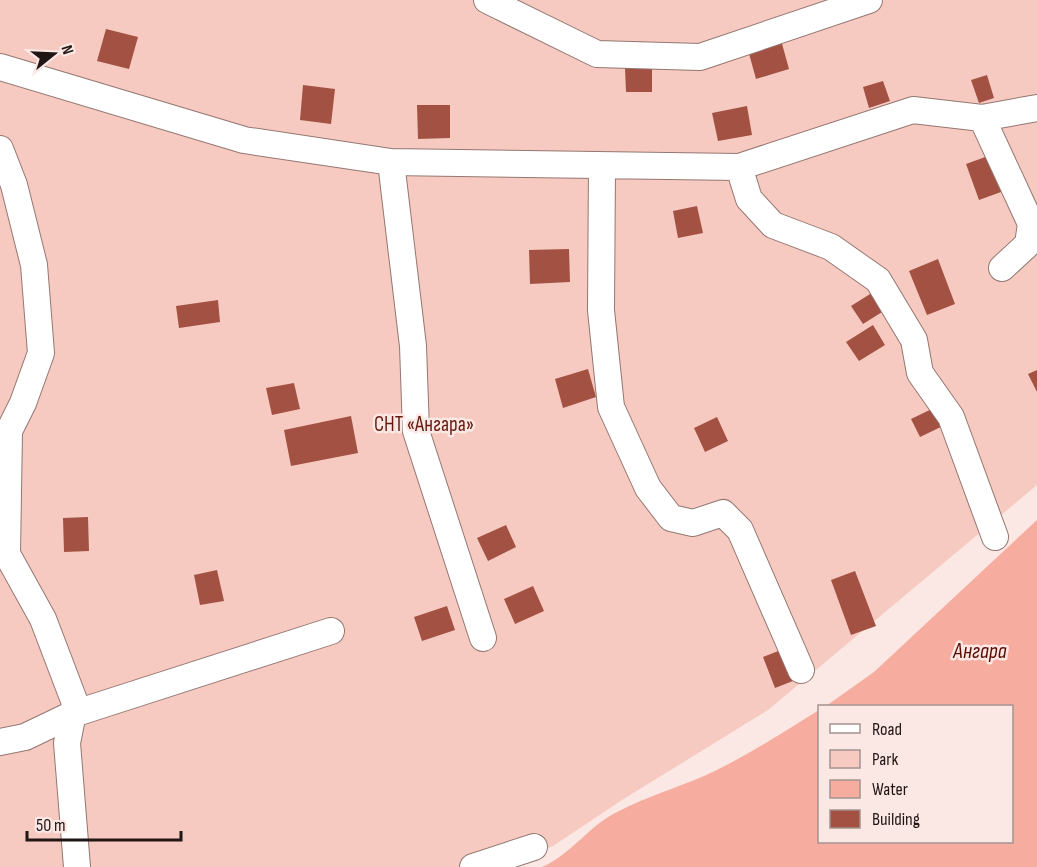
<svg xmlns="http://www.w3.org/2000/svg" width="1037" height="867" font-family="'Sofia Sans Condensed',sans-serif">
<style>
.green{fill:#f7cac1}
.water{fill:#f6ac9e}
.building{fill:#a35142}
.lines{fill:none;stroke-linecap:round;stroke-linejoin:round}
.minor-casing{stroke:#937771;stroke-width:28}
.minor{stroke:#fff;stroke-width:26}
.labels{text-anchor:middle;stroke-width:5;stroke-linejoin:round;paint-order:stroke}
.park-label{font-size:21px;fill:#681a0e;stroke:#fbe7e3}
.water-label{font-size:22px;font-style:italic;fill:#5c0d03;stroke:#fbe7e3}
</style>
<rect width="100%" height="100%" fill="#fbe7e3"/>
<path class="green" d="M0 0H1037V485L768 710 622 800 553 846 498 867H0Z"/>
<path class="water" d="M1037 520V867H542C572 854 589 825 619 811 646 797 676 788 704 776 744 758 782 733 819 710L820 842H1012V706H826L874 672Z"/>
<path class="building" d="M106 29 138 37 129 69 97 61Z
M781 40 789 69 756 79 748 50Z
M652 67V92H626L625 68Z
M987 75 994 98 979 103 971 80Z
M883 81 890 101 869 108 863 87Z
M303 85 335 89 331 124 300 120Z
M417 105H450V138L418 139Z
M747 106 752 135 718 141 712 113Z
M999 152 1012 188 979 200 966 164Z
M697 206 703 233 678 238 673 211Z
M569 249 570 282 530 284 529 250Z
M938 259 955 304 927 315 909 271Z
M878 289 890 307 863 324 851 306Z
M218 300 220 322 179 328 176 306Z
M873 325 885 345 859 361 846 342Z
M588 369 596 397 563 408 555 379Z
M1037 370V392L1028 374Z
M294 383 300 409 272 415 266 388Z
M940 405 949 423 920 437 911 419Z
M351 416 358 453 291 466 284 430Z
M717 417 728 441 705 452 694 428Z
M88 517 89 551 64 552 63 518Z
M506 525 516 547 488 561 477 538Z
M217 570 224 601 200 605 194 575Z
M855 571 876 626 851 635 831 580Z
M533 586 544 611 515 624 504 599Z
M447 606 455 630 422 641 414 617Z
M786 648 798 679 775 688 763 657Z"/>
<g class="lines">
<g class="minor-casing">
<path id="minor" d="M487 0 597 54 700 57 869 0
M0 67 244 140 391 162 739 167 913 110 982 118 1037 108
M982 118 1031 224 1028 244 1002 268
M0 149 14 185 34 265 41 353 23 403 9 431 7 554 43 619 75 703 67 743 77 867
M391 162 413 346 416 431 483 638
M602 166 601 310 611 407 648 488 671 518 693 523 723 513 740 530 801 670
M739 167 749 199 773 225 831 247 878 280 914 340 920 373 951 417 995 537
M0 742 25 737 73 714 331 631
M473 867 534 847"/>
</g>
<use href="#minor" class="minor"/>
</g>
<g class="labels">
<g class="park-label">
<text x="424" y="431">СНТ «Ангара»</text>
</g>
<g class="water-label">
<text x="980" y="658">Ангара</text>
</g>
</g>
<rect x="818" y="705" width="195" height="138" fill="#fbe7e3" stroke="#a49390" stroke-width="1.5"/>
<rect x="830" y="724" width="30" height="9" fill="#ffffff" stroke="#a49390" stroke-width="1.5"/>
<text x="872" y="735" font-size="18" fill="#211614">Road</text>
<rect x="830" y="750" width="30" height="18" fill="#f7cac1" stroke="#a49390" stroke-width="1.5"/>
<text x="872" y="765" font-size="18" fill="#211614">Park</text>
<rect x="830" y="780" width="30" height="18" fill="#f6ac9e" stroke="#a49390" stroke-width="1.5"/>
<text x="872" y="795" font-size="18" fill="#211614">Water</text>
<rect x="830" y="810" width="30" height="18" fill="#a35142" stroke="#a49390" stroke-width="1.5"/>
<text x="872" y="825" font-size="18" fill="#211614">Building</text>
<g transform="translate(54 54) rotate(72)" stroke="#fbe7e3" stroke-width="4.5" paint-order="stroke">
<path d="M0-4.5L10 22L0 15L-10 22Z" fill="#211614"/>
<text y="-9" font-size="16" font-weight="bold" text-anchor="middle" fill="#211614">N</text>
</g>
<path d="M27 831v9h154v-9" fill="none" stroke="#211614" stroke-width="3"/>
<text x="36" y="831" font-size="18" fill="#211614" stroke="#fbe7e3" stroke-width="4.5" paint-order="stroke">50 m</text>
</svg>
